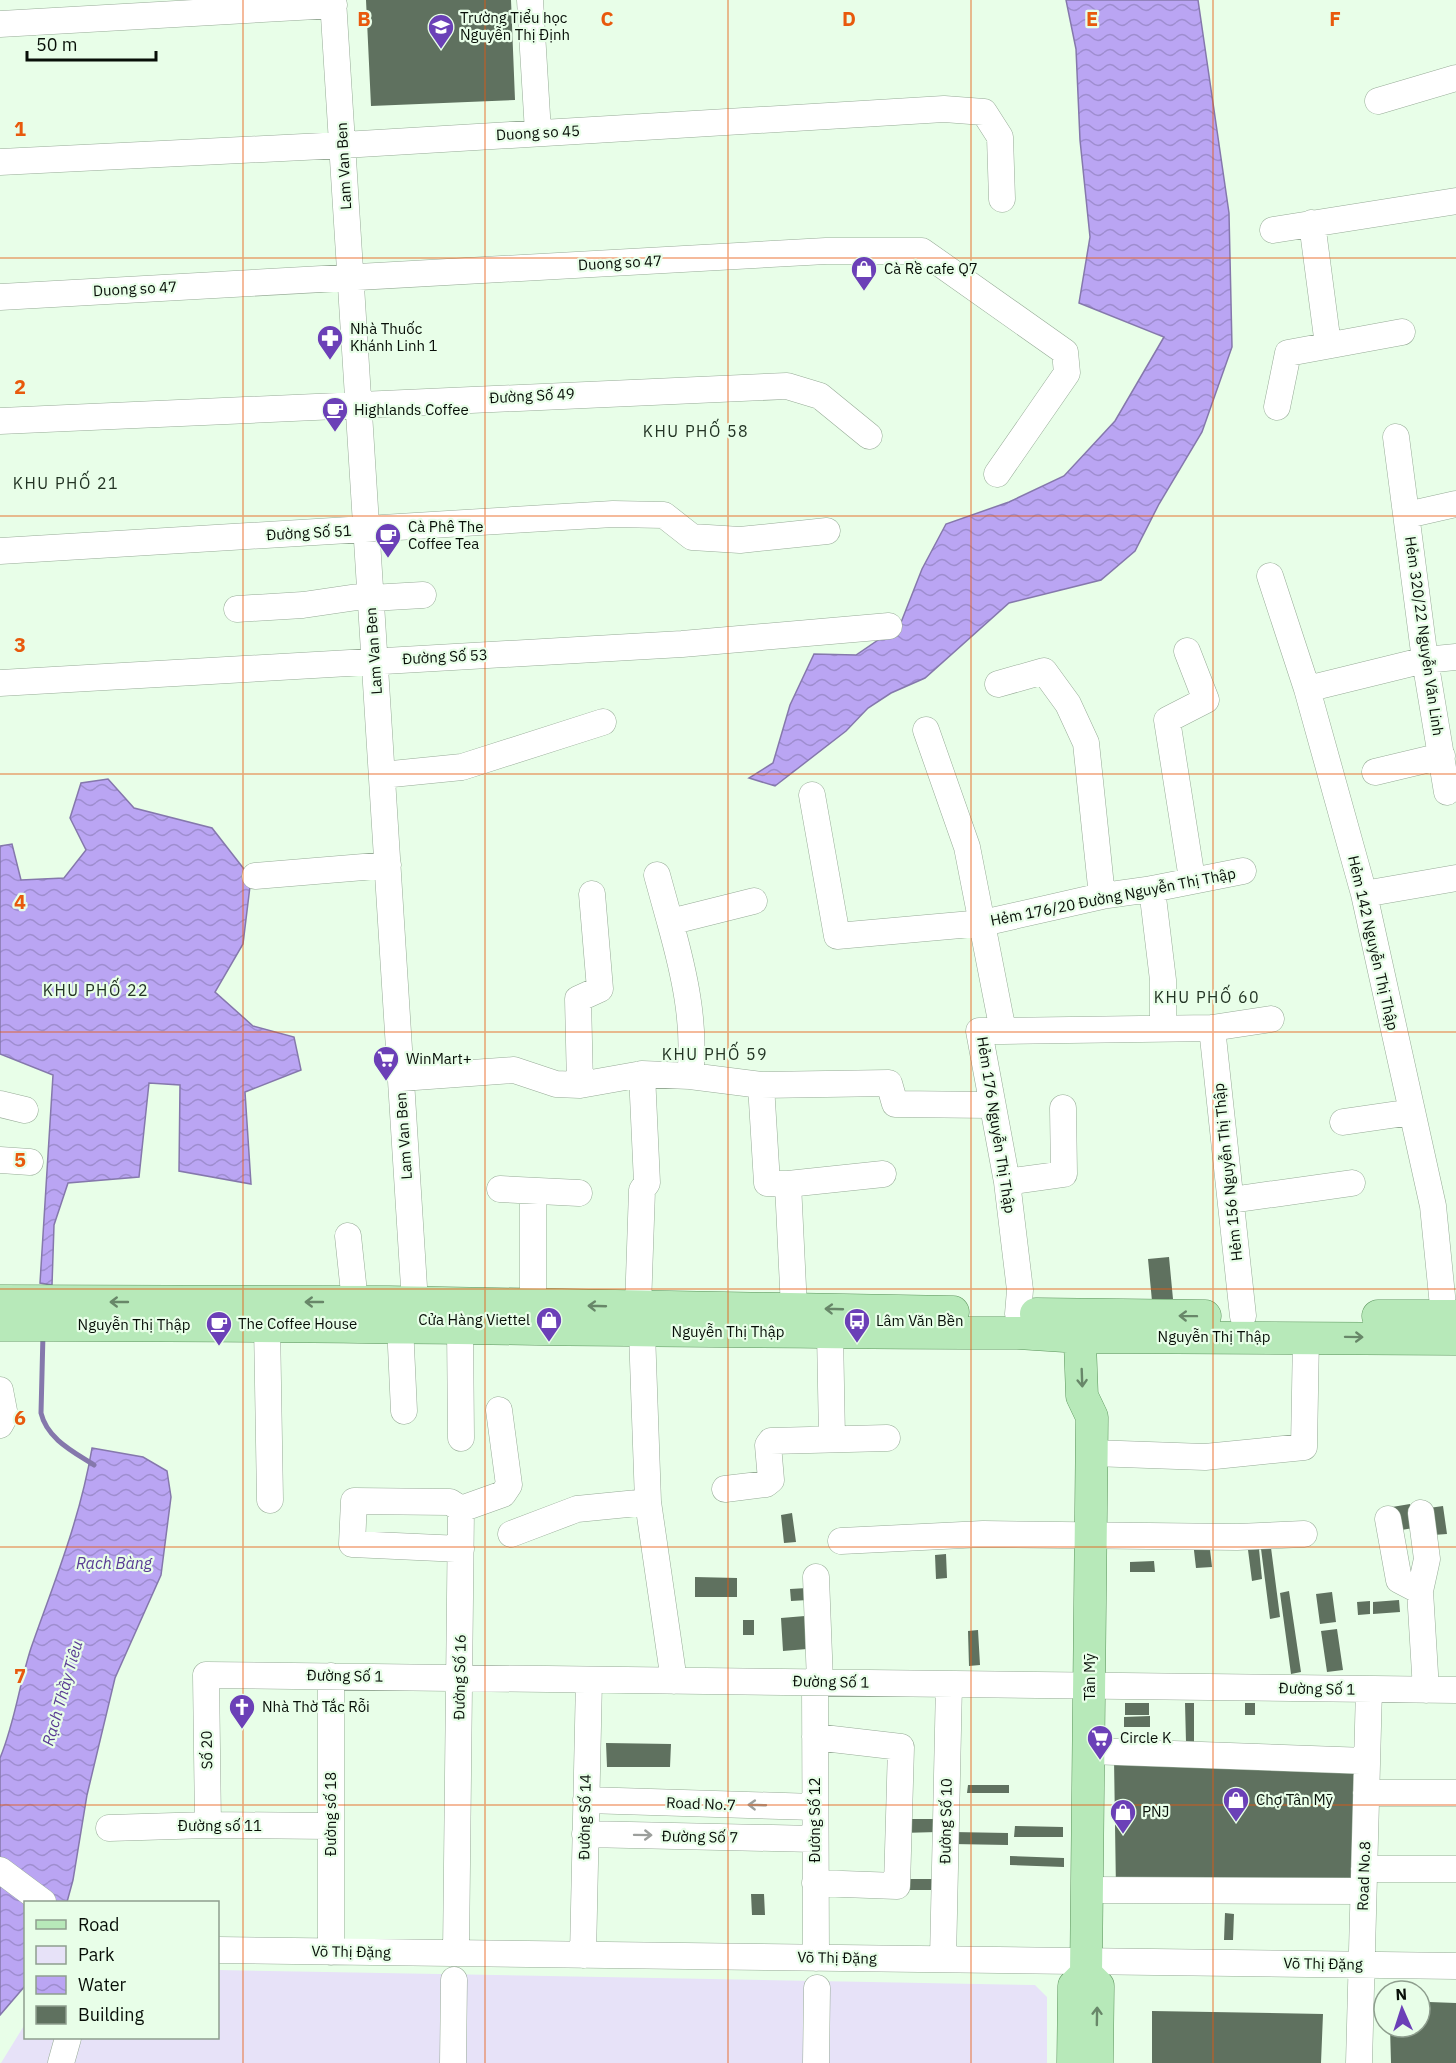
<svg xmlns="http://www.w3.org/2000/svg" width="1456" height="2063" font-family="'IBM Plex Sans',sans-serif">
<style>
.green{fill:#e7e2f8}
.water{fill:url(#water-waves);stroke:#8578ac;stroke-width:1.5}
.lines{fill:none;stroke-linecap:round;stroke-linejoin:round}
.stream{stroke:#8578ac;stroke-width:5}
.building{fill:#5f715f}
.minor-casing{stroke:#97ab97;stroke-width:27}
.major-casing{stroke:#5b945c;stroke-width:33}
.minor{stroke:#fff;stroke-width:26}
.major{stroke:#b7e9b9;stroke-width:32}
.oneway{stroke:#688769}
.oneway2{stroke:#9c9f9c}
.grid{fill:none;stroke:#e8590c;stroke-width:1.5;stroke-opacity:0.55}
.labels{text-anchor:middle;stroke-width:4.5;stroke-linejoin:round;paint-order:stroke}
.poi-label{font-size:15px;fill:#080f08;stroke:#e8fee8;text-anchor:start}
.street-label{font-size:15px;fill:#080f08;stroke:#e8fee8}
.neighbourhood-label{font-size:16px;letter-spacing:1.5px;fill:#233424;stroke:#e8fee8}
.water-label{font-size:16px;font-style:italic;fill:#583a93;stroke:#e8fee8}
.grid-label{font-size:20px;text-anchor:middle;font-weight:bold;fill:#e8590c;stroke:#e8fee8;stroke-width:4.5;stroke-linejoin:round;paint-order:stroke}
</style>
<defs>
<pattern id="water-waves" width="16" height="10" patternUnits="userSpaceOnUse" patternTransform="scale(1.5)"><rect width="16" height="10" fill="#baa5f3"/><path d="M0 5q4-4 8 0t8 0" fill="none" stroke="#9e8dcf"/></pattern>
</defs>
<rect width="100%" height="100%" fill="#e8fee8"/>
<path class="green" d="M218 1970 1035 1985 1047 1997V2063H1L25 2024 26 2038H218Z"/>
<path class="water" d="M1066 0H1198L1229 213 1232 347 1202 432 1159 504 1135 551 1101 580 1009 603 925 678 891 693 868 708 846 731 775 786 749 778 773 763 790 705 814 654 856 655 900 625 922 569 946 524 1009 502 1064 476 1115 421 1164 337 1079 303 1090 237 1080 140 1076 49Z
M108 779 134 808 212 828 251 878 243 944 215 992 253 1026 294 1037 301 1070 245 1092 251 1184 179 1171 180 1085 149 1083 139 1177 68 1183 54 1225 52 1285 40 1283 53 1075 0 1054V846L12 844 21 880 64 878 86 850 70 818 81 783Z
M92 1448 143 1457 167 1471 171 1497 161 1575 115 1678 87 1795 73 1880 67 1902H26L25 1986 0 2015V1758C15 1722 19 1685 31 1648 55 1580 80 1519 92 1448Z"/>
<g class="lines">
<path class="stream" d="M43 1334 41 1413C47 1439 74 1452 94 1465"/>
</g>
<path class="building" d="M366 0H511L515 100 371 106Z
M1169 1257 1173 1299 1152 1301 1148 1259Z
M1410 1504 1413 1528 1396 1531 1392 1507Z
M1443 1506 1447 1534 1433 1535 1429 1508Z
M792 1513 796 1542 784 1543 781 1515Z
M1270 1540 1280 1617 1270 1619 1260 1541Z
M1209 1541 1212 1567 1196 1568 1193 1542Z
M1259 1549 1262 1579 1252 1581 1248 1550Z
M946 1554 947 1578 936 1579 935 1555Z
M1154 1561 1155 1572H1130V1562Z
M695 1577 737 1578V1597H695Z
M807 1588 808 1600 791 1601 790 1589Z
M1289 1591 1301 1672 1291 1674 1280 1593Z
M1332 1592 1336 1622 1320 1624 1316 1594Z
M1399 1600 1400 1612 1373 1614V1602Z
M1370 1601V1614L1358 1615 1357 1602Z
M805 1616 807 1649 783 1651 781 1618Z
M743 1620H754V1635H743Z
M1337 1629 1343 1670 1327 1672 1321 1631Z
M978 1630 980 1665 969 1666 968 1631Z
M1125 1703H1149V1715H1125Z
M1185 1703H1194V1742H1186Z
M1245 1703H1255V1715H1245Z
M1150 1716V1727H1124V1717Z
M606 1743 671 1744 670 1767H607Z
M1356 1756 1357 1887 1116 1890 1114 1759Z
M968 1785H1009V1793H967Z
M900 1819H938V1832L901 1833Z
M1015 1826 1063 1827V1837H1014Z
M953 1832 1008 1833V1845L953 1844Z
M1010 1856 1064 1858V1867L1010 1865Z
M900 1879H937V1890H900Z
M751 1894H764L765 1915H752Z
M1225 1913 1234 1914 1233 1940H1224Z
M1429 2002 1456 2003V2063H1391L1390 2027H1420V2018H1428Z
M1152 2011 1323 2014 1321 2063H1152Z"/>
<g class="lines">
<g class="minor-casing">
<path id="minor" d="M333 0 415 1303
M530 0 538 132
M0 24 334 5
M1378 101 1456 78
M0 162 343 145 944 109 984 112 1000 137 1002 199
M1312 223 1328 345
M1273 230 1456 201
M0 297 826 251H922L1065 352 1067 373 997 474
M1277 407 1288 353 1402 332
M0 421 787 386 820 396 869 436
M1396 437 1425 660 1447 792
M1407 515 1456 504
M0 551 613 514 664 515 692 537 740 540 827 531
M1270 576 1307 689 1364 894 1433 1206 1444 1316
M371 598 423 595
M237 609 303 605 371 595
M1187 651 1206 700 1167 720 1192 879
M0 683 682 644 889 626
M998 684 1044 671 1068 704 1086 743 1102 896
M1307 689 1425 660 1456 657
M926 730 967 847 1003 1031H979L1007 1182 1020 1290 1018 1314
M1375 772 1442 756
M382 775 462 767 603 722
M812 795 837 936 983 923 1102 896 1152 889 1243 871
M657 875 670 922
M255 876 388 865
M1152 889 1163 980V1028
M1364 894 1456 878
M1212 1028 1243 1316
M1003 1031 1212 1028 1271 1019
M690 1076C696 1024 684 972 670 922L754 901
M401 1078 514 1070 556 1084 580 1085 642 1074 690 1076 761 1085 889 1083 895 1104 991 1105
M580 1085 578 999 600 989 592 894
M761 1085 767 1183 788 1184 883 1174
M0 1104 25 1110
M1343 1122 1412 1112
M0 1160 30 1162
M1007 1182 1064 1174 1063 1108
M788 1184 794 1308
M500 1189 579 1193
M1231 1200 1352 1183
M348 1236 355 1302
M533 1304V1191
M638 1307 642 1190 647 1183 642 1074
M267 1325 270 1500
M400 1325 404 1411
M460 1327 461 1438
M642 1332 648 1502 674 1681
M830 1333 832 1438
M0 1390 5 1416 0 1425
M1092 1453 1205 1457 1304 1447 1306 1337
M725 1489 766 1484 771 1480 768 1445 771 1441 887 1438
M461 1509 503 1494 509 1485 499 1410
M1421 1513 1427 1559 1420 1591 1426 1690
M1388 1519 1399 1580 1420 1591
M511 1534 577 1509 648 1502
M841 1541 983 1534 1237 1537 1304 1534
M816 1577 820 1682
M331 1676V1952
M815 1682 816 1958
M815 1737 901 1747 897 1886 815 1883
M1089 1751 1367 1761
M1366 1793H1456
M586 1800 815 1807
M208 1825 206 1675 1456 1690
M109 1828 208 1825 331 1826
M585 1834 815 1839
M1364 1869H1456
M0 1870 43 1902
M1088 1890 1363 1891
M218 1950 1456 1966
M456 1953 461 1509 450 1502 354 1501 352 1544 461 1549
M583 1955 589 1680
M943 1959 949 1684
M61 2063 68 2038
M453 2063 454 1980
M816 2063 817 1988
M1359 2063 1369 1689"/>
</g>
<g class="major-casing">
<path id="major" d="M0 1301 389 1302 953 1312
M1036 1314 1205 1316
M1378 1316H1456
M0 1325C340 1324 679 1333 1018 1333L1080 1337 1456 1339
M1086 1974 1098 1986 1097 2063
M1073 2063 1074 1986 1086 1974 1092 1417 1082 1396 1079 1316"/>
</g>
<use href="#minor" class="minor"/>
<use href="#major" class="major"/>
</g>
<defs><path id="oneway-shaft" d="M-6 0H5M1.5-3L5.5 0L1.5 3" fill="none" stroke-width="1.6" stroke-linecap="round" stroke-linejoin="round" transform="scale(1.5)"/></defs>
<g class="oneway">
<use href="#oneway-shaft" transform="translate(119 1302) rotate(-180)"/>
<use href="#oneway-shaft" transform="translate(314 1302) rotate(-180)"/>
<use href="#oneway-shaft" transform="translate(597 1306) rotate(-178)"/>
<use href="#oneway-shaft" transform="translate(834 1309) rotate(-178)"/>
<use href="#oneway-shaft" transform="translate(1188 1316) rotate(-179)"/>
<use href="#oneway-shaft" transform="translate(1354 1337) rotate(1)"/>
<use href="#oneway-shaft" transform="translate(1082 1378) rotate(88)"/>
<use href="#oneway-shaft" transform="translate(1097 2016) rotate(-89)"/>
</g>
<g class="oneway2">
<use href="#oneway-shaft" transform="translate(757 1805) rotate(-178)"/>
<use href="#oneway-shaft" transform="translate(643 1835) rotate(1)"/>
</g>
<path class="grid" d="M243 0V2063M485 0V2063M728 0V2063M971 0V2063M1213 0V2063M0 258H1456M0 516H1456M0 774H1456M0 1032H1456M0 1289H1456M0 1547H1456M0 1805H1456"/>
<defs>
<g id="school-pin" transform="scale(1.35)"><path d="M0 17L-7.5 6A9.5 9.5 0 1 1 7.5 6Z" fill="#6b40b7" stroke="#e8fee8"/><path d="M0-5L7-2L0 1L-7-2ZM-4 1L0 2.5L4 1V4Q0 6-4 4Z" fill="#fff"/></g>
<g id="shop-pin" transform="scale(1.35)"><path d="M0 17L-7.5 6A9.5 9.5 0 1 1 7.5 6Z" fill="#6b40b7" stroke="#e8fee8"/><path d="M-5-2.5h2.3a2.7 3.5 0 0 1 5.4 0H5L5.5 6h-11ZM-1.5-2.5h3a1.5 2.3 0 0 0-3 0Z" fill="#fff"/></g>
<g id="pharmacy-pin" transform="scale(1.35)"><path d="M0 17L-7.5 6A9.5 9.5 0 1 1 7.5 6Z" fill="#6b40b7" stroke="#e8fee8"/><path d="M-2-6h4v4h4v4h-4v4h-4v-4h-4v-4h4Z" fill="#fff"/></g>
<g id="cafe-pin" transform="scale(1.35)"><path d="M0 17L-7.5 6A9.5 9.5 0 1 1 7.5 6Z" fill="#6b40b7" stroke="#e8fee8"/><path d="M-5.5-4.5H6V0H3Q3 3.5 0 3.5H-2.5Q-5.5 3.5-5.5 0ZM3-3.2v2h1.7v-2ZM-6 4.5H4V6H-6Z" fill="#fff"/></g>
<g id="supermarket-pin" transform="scale(1.35)"><path d="M0 17L-7.5 6A9.5 9.5 0 1 1 7.5 6Z" fill="#6b40b7" stroke="#e8fee8"/><path d="M-6-5.5h2.5l.6 2H6L4.5 2H-2.5L-4.4-4H-6ZM-1.5 3.2a1.3 1.3 0 1 0 .1 0ZM3 3.2a1.3 1.3 0 1 0 .1 0Z" fill="#fff"/></g>
<g id="bus-pin" transform="scale(1.35)"><path d="M0 17L-7.5 6A9.5 9.5 0 1 1 7.5 6Z" fill="#6b40b7" stroke="#e8fee8"/><path d="M-5-6H5V4H4V6H2V4H-2V6H-4V4H-5ZM-3.5-4V0h7V-4ZM-3.5 1.2v1.5H-2V1.2ZM2 1.2v1.5H3.5V1.2Z" fill="#fff"/></g>
<g id="church-pin" transform="scale(1.35)"><path d="M0 17L-7.5 6A9.5 9.5 0 1 1 7.5 6Z" fill="#6b40b7" stroke="#e8fee8"/><path d="M-1.2-6h2.4v3.5h3.3v2.4h-3.3V6h-2.4V-.1h-3.3v-2.4h3.3Z" fill="#fff"/></g>
</defs>
<g fill-rule="evenodd">
<use href="#school-pin" x="441" y="27"/>
<use href="#shop-pin" x="864" y="269"/>
<use href="#pharmacy-pin" x="330" y="338"/>
<use href="#cafe-pin" x="335" y="410"/>
<use href="#cafe-pin" x="388" y="536"/>
<use href="#supermarket-pin" x="386" y="1059"/>
<use href="#shop-pin" x="549" y="1320"/>
<use href="#bus-pin" x="857" y="1321"/>
<use href="#cafe-pin" x="219" y="1324"/>
<use href="#church-pin" x="242" y="1707"/>
<use href="#supermarket-pin" x="1100" y="1738"/>
<use href="#shop-pin" x="1236" y="1800"/>
<use href="#shop-pin" x="1123" y="1812"/>
</g>
<g class="labels">
<g class="poi-label">
<text x="460" y="23">Trường Tiểu học<tspan x="460" dy="17">Nguyễn Thị Định</tspan></text>
<text x="884" y="274">Cà Rề cafe Q7</text>
<text x="350" y="334">Nhà Thuốc<tspan x="350" dy="17">Khánh Linh 1</tspan></text>
<text x="354" y="415">Highlands Coffee</text>
<text x="408" y="532">Cà Phê The<tspan x="408" dy="17">Coffee Tea</tspan></text>
<text x="406" y="1064">WinMart+</text>
<text x="530" y="1325" text-anchor="end">Cửa Hàng Viettel</text>
<text x="876" y="1326">Lâm Văn Bền</text>
<text x="238" y="1329">The Coffee House</text>
<text x="262" y="1712">Nhà Thờ Tắc Rỗi</text>
<text x="1120" y="1743">Circle K</text>
<text x="1256" y="1805">Chợ Tân Mỹ</text>
<text x="1142" y="1817">PNJ</text>
</g>
<g class="street-label">
<text transform="translate(538 133) rotate(-3)" y="5">Duong so 45</text>
<text transform="translate(344 166) rotate(-93)" y="5">Lam Van Ben</text>
<text transform="translate(620 263) rotate(-3)" y="5">Duong so 47</text>
<text transform="translate(135 289) rotate(-3)" y="5">Duong so 47</text>
<text transform="translate(532 396) rotate(-3)" y="5">Đường Số 49</text>
<text transform="translate(309 533) rotate(-3)" y="5">Đường Số 51</text>
<text transform="translate(1424 636) rotate(82)" y="5">Hẻm 320/22 Nguyễn Văn Linh</text>
<text transform="translate(374 651) rotate(-94)" y="5">Lam Van Ben</text>
<text transform="translate(445 657) rotate(-3)" y="5">Đường Số 53</text>
<text transform="translate(1113 897) rotate(-11)" y="5">Hẻm 176/20 Đường Nguyễn Thị Thập</text>
<text transform="translate(1373 943) rotate(77)" y="5">Hẻm 142 Nguyễn Thị Thập</text>
<text transform="translate(996 1125) rotate(81)" y="5">Hẻm 176 Nguyễn Thị Thập</text>
<text transform="translate(404 1136) rotate(-94)" y="5">Lam Van Ben</text>
<text transform="translate(1228 1172) rotate(-96)" y="5">Hẻm 156 Nguyễn Thị Thập</text>
<text x="134" y="1330">Nguyễn Thị Thập</text>
<text x="728" y="1337">Nguyễn Thị Thập</text>
<text x="1214" y="1342">Nguyễn Thị Thập</text>
<text transform="translate(345 1676) rotate(1)" y="5">Đường Số 1</text>
<text transform="translate(460 1677) rotate(-89)" y="5">Đường Số 16</text>
<text transform="translate(1090 1677) rotate(-90)" y="5">Tân Mỹ</text>
<text transform="translate(831 1682) rotate(1)" y="5">Đường Số 1</text>
<text transform="translate(1317 1689) rotate(1)" y="5">Đường Số 1</text>
<text transform="translate(207 1750) rotate(-91)" y="5">Số 20</text>
<text transform="translate(701 1804) rotate(2)" y="5">Road No.7</text>
<text transform="translate(331 1814) rotate(-90)" y="5">Đường số 18</text>
<text transform="translate(585 1817) rotate(-89)" y="5">Đường Số 14</text>
<text transform="translate(815 1820) rotate(-90)" y="5">Đường Số 12</text>
<text transform="translate(946 1821) rotate(-89)" y="5">Đường Số 10</text>
<text x="220" y="1831">Đường số 11</text>
<text transform="translate(700 1837) rotate(1)" y="5">Đường Số 7</text>
<text transform="translate(1364 1876) rotate(-88)" y="5">Road No.8</text>
<text transform="translate(351 1952) rotate(1)" y="5">Võ Thị Đặng</text>
<text transform="translate(837 1958) rotate(1)" y="5">Võ Thị Đặng</text>
<text transform="translate(1323 1964) rotate(1)" y="5">Võ Thị Đặng</text>
</g>
<g class="neighbourhood-label">
<text x="696" y="437">KHU PHỐ 58</text>
<text x="66" y="489">KHU PHỐ 21</text>
<text x="96" y="996">KHU PHỐ 22</text>
<text x="1207" y="1003">KHU PHỐ 60</text>
<text x="715" y="1060">KHU PHỐ 59</text>
</g>
<g class="water-label">
<text x="114" y="1569">Rạch Bàng</text>
<text transform="translate(62 1693) rotate(-74)" y="6">Rạch Thầy Tiêu</text>
</g>
</g>
<g class="grid-label">
<text x="364" y="26">B</text>
<text x="607" y="26">C</text>
<text x="849" y="26">D</text>
<text x="1092" y="26">E</text>
<text x="1335" y="26">F</text>
<text x="20" y="136">1</text>
<text x="20" y="394">2</text>
<text x="20" y="652">3</text>
<text x="20" y="909">4</text>
<text x="20" y="1167">5</text>
<text x="20" y="1425">6</text>
<text x="20" y="1683">7</text>
</g>
<rect x="24" y="1901" width="195" height="138" fill="#e8fee8" stroke="#8e9e8e" stroke-width="1.5"/>
<rect x="36" y="1920" width="30" height="9" fill="#b7e9b9" stroke="#8e9e8e" stroke-width="1.5"/>
<text x="78" y="1931" font-size="18" fill="#080f08">Road</text>
<rect x="36" y="1946" width="30" height="18" fill="#e7e2f8" stroke="#8e9e8e" stroke-width="1.5"/>
<text x="78" y="1961" font-size="18" fill="#080f08">Park</text>
<rect x="36" y="1976" width="30" height="18" fill="url(#water-waves)" stroke="#8e9e8e" stroke-width="1.5"/>
<text x="78" y="1991" font-size="18" fill="#080f08">Water</text>
<rect x="36" y="2006" width="30" height="18" fill="#5f715f" stroke="#8e9e8e" stroke-width="1.5"/>
<text x="78" y="2021" font-size="18" fill="#080f08">Building</text>
<g transform="translate(1402 2009) rotate(357)"><circle r="28" fill="#e8fee8" stroke="#8e9e8e" stroke-width="1.5"/>
<path d="M0-4.5L10 22L0 15L-10 22Z" fill="#6b40b7"/>
<text y="-9" font-size="16" font-weight="bold" text-anchor="middle" fill="#080f08">N</text>
</g>
<path d="M27 51v9h129v-9" fill="none" stroke="#080f08" stroke-width="3"/>
<text x="36" y="51" font-size="18" fill="#080f08" stroke="#e8fee8" stroke-width="4.5" paint-order="stroke">50 m</text>
</svg>
